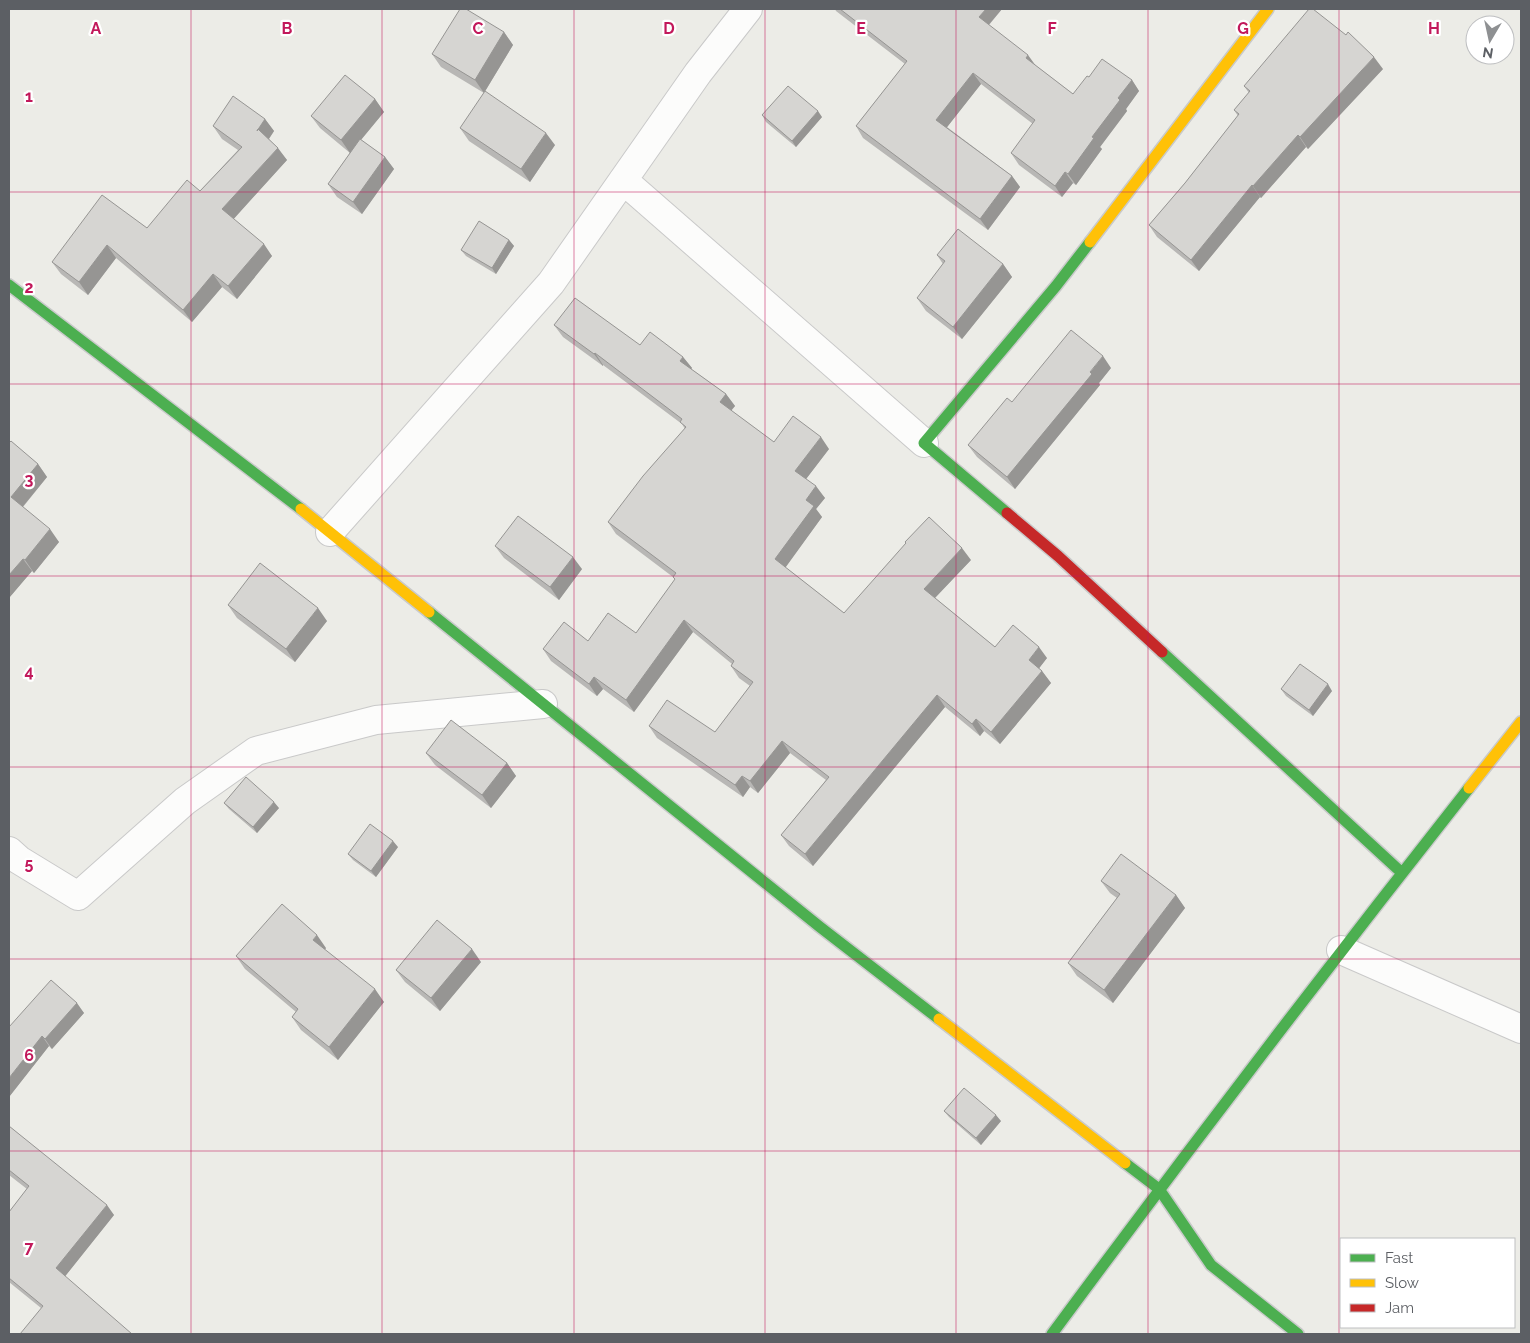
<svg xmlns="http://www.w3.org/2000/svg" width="1530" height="1343" font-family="Raleway,sans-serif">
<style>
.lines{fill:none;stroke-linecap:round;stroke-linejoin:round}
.street-casing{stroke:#c9c9c9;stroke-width:30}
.fast-casing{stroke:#c9caca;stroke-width:14}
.slow-casing{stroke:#c9caca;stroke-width:14}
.jam-casing{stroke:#c9caca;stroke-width:14}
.street{stroke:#fcfcfb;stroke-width:28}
.fast{stroke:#4caf50;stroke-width:11}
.slow{stroke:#ffc107;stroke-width:11}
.jam{stroke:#c62828;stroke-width:11}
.wall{fill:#b8b7b5}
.shaded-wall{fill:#969593}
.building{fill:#d6d5d2;stroke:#969593}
.grid{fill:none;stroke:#c2185b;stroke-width:1;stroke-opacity:0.55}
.grid-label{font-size:16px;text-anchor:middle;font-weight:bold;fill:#c2185b;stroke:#fff;stroke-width:4.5;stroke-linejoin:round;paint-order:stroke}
</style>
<rect width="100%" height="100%" fill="#ecece7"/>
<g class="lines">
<g class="street-casing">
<path id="street" d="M623 180 924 443
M330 532 551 283 698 73 748 9
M9 851 19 860 78 896 185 801 256 751 376 720 543 704
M1341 950 1521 1029"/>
</g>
<g class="fast-casing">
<path id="fast" d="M9 285 301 509
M1007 513 924 443 1056 286 1090 242
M429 612 820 927 939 1019
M1162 652 1402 873
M1125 1163 1159 1189 1211 1265 1298 1334
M1052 1334C1188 1150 1327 968 1469 788"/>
</g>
<g class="slow-casing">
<path id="slow" d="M1090 242 1268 9
M301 509 429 612
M1469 788 1521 722
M939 1019 1125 1163"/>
</g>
<g class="jam-casing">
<path id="jam" d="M1007 513 1058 556 1162 652"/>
</g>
<use href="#street" class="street"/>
<use href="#fast" class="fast"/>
<use href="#slow" class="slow"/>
<use href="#jam" class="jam"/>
</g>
<path class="wall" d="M835 9H1002L989 25 1035 65 1073 94 1089 77 1132 80 1139 91 1126 109 1127 111 1100 147 1102 149 1076 185 1073 183 1062 197 1019 165 1011 153 1033 124 981 84 947 127 1012 176 1020 187 988 230 863 138 856 126 905 64 836 11Z
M504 32 513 45 484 93 441 67 432 54Z
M1383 69 1308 149 1306 147 1261 198 1260 197 1199 271 1157 237 1149 225 1185 183 1238 116 1234 110 1249 93 1244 86Z
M375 99 384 112 361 140 385 157 394 169 362 214 337 197 328 184 350 153 320 128 311 116Z
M762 115 822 117 796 147 766 122Z
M265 119 274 131 269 139 287 160 233 219 272 256 237 299 222 287 192 322 116 258 88 295 61 274 52 262 147 228 200 191 238 150 222 139 213 126Z
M460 128 555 145 530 182 469 141Z
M509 240 514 246 496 274 466 256 461 250Z
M937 255 1003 264 1012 277 962 339 926 311 917 298 943 264Z
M554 325 640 345 683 357 692 368 691 369 726 394 735 406 731 411 774 442 829 449 806 479 825 498 816 509 822 517 785 567 844 613 971 560 935 598 995 647 1047 658 1039 668 1042 671 1051 683 1000 744 984 731 980 736 945 707 813 866 789 846 781 835 826 780 790 753 758 793 750 787 743 797 657 738 649 726 715 732 750 686 739 678 731 666 732 664 693 632 634 712 603 689 597 696 551 661 543 649 636 633 675 580 673 577 616 534 608 522 685 429 682 424 603 365V366L563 337Z
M1111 368 1099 383 1100 385 1015 489 977 457 968 445Z
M9 443 38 464 47 477 23 507 59 542 34 573 32 571 9 598Z
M495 546 582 569 559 600 504 558Z
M228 605 327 621 295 662 237 618Z
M1281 689 1332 691 1313 716 1286 696Z
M426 753 507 763 516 776 491 808 435 765Z
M224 803 279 808 257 833 229 809Z
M398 847 376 877 353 860 348 854Z
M1101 881 1176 895 1185 908 1113 1003 1077 976 1068 963 1117 898 1110 893Z
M326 948 325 950 384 1002 338 1060 301 1030 292 1017 296 1012 245 969 236 956Z
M481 962 440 1011 405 982 396 970Z
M51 980 84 1013 52 1049 49 1046 9 1097Z
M944 1111 1001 1121 981 1145 949 1117Z
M9 1126 114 1215 65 1276 41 1308 9 1282V1212L27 1189 9 1175Z"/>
<path class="shaded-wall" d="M986 9H1002L986 28 979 17Z
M504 32 513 45 484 93 475 80Z
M1028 55 1036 66 1026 58Z
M1374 57 1383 69 1308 149 1300 137Z
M973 73 981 84 944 131 936 120Z
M1132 80 1139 91 1126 109 1127 111 1100 147 1102 149 1076 185 1068 174 1092 137 1118 98Z
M375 99 384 112 350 153 341 140Z
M818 111 822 117 796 147 792 141Z
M265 119 274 131 266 143 257 131Z
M546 133 555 145 530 182 521 169Z
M1298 135 1306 147 1261 198 1253 186Z
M278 148 287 160 231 222 222 209Z
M385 157 394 169 362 214 353 202Z
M1065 172 1073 183 1062 197 1055 186Z
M1012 176 1020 187 988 230 980 219Z
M1252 185 1260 197 1199 271 1191 260Z
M509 240 514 246 496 274 492 268Z
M264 244 272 256 237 299 228 286Z
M107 245 116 258 88 295 79 282Z
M1003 264 1012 277 962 339 953 327Z
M213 274 222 287 192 322 183 310Z
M595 353 603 365V366L594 354Z
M1103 356 1111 368 1099 383 1100 385 1015 489 1007 477Z
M683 357 692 368 688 373 680 361Z
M726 394 735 406 728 414 720 402Z
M821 437 829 449 803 483 795 471Z
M38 464 47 477 20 510 11 497Z
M816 486 825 498 816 509 822 517 783 571 775 559 806 500Z
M50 529 59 542 34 573 25 560Z
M962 548 971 560 932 601 924 589Z
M573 557 582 569 559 600 550 587Z
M23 559 32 571 9 598V575Z
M318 608 327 621 295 662 286 649Z
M684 620 693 632 634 712 626 700Z
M1039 647 1047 658 1037 671 1029 660Z
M1042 671 1051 683 1000 744 991 732Z
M594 677 603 689 597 696 589 684Z
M1328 684 1332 691 1313 716 1309 710Z
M937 695 945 707 813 866 805 854Z
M976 719 984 731 980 736 972 724Z
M782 741 790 753 758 793 750 781Z
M507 763 516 776 491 808 482 795Z
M742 776 750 787 743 797 735 785Z
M274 802 279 808 257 833 253 827Z
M393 841 398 847 376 877 371 871Z
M1176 895 1185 908 1113 1003 1104 990Z
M317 935 326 948 322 953 313 940Z
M472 949 481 962 440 1011 431 998Z
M375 989 384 1002 338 1060 329 1047Z
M77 1003 84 1013 52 1049 45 1039Z
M42 1036 49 1046 9 1097V1078Z
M996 1115 1001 1121 981 1145 976 1138Z
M107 1205 114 1215 63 1279 56 1268Z"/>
<path class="building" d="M460 9H466L504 32 475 80 432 54Z
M840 9H986L979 17 1028 55 1026 58 1073 94 1087 76 1089 77 1102 59 1132 80 1118 98 1120 100 1092 137 1094 138 1068 174 1065 172 1055 186 1011 153 1035 120 973 73 936 120 1012 176 980 219 856 126 907 61Z
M1309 9H1313L1346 35 1348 32 1374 57 1300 137 1298 135 1253 186 1252 185 1191 260 1149 225 1185 183 1239 114 1234 110 1250 91 1244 86Z
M345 75 375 99 341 140 311 116Z
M788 86 818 111 792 141 762 115Z
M485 91 546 133 521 169 460 128Z
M233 96 265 119 257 131 258 129 278 148 222 209 264 244 228 286 213 274 183 310 107 245 79 282 52 262 102 195 147 228 187 180 200 191 242 147 213 126Z
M360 139 385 157 353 202 328 184Z
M479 221 509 240 492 268 461 250Z
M958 229 1003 264 953 327 917 298 945 261 937 255Z
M575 298 640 345 650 332 683 357 680 361 726 394 720 402 774 442 793 416 821 437 795 471 816 486 806 500 814 506 775 559 844 613 906 543 905 542 929 517 962 548 924 589 995 647 1013 625 1039 647 1029 660 1042 671 991 732 976 719 972 724 937 695 805 854 781 835 829 777 782 741 750 781 742 776 735 785 649 726 667 700 715 732 753 682 731 666 734 661 684 620 626 700 594 677 589 684 543 649 564 622 588 641 608 613 636 633 675 579 673 577 676 573 608 522 643 476 686 427 680 422 682 419 595 353 594 354 554 325Z
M1071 330 1103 356 1090 372 1092 374 1007 477 968 445 1007 398 1012 402Z
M11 441 38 464 11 497 50 529 25 560 23 559 9 575V443Z
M518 516 573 557 550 587 495 546Z
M260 563 318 608 286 649 228 605Z
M1300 664 1328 684 1309 710 1281 689Z
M451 720 507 763 482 795 426 753Z
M246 777 274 802 253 827 224 803Z
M370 824 393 841 371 871 348 854Z
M1121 854 1176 895 1104 990 1068 963 1120 894 1101 881Z
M282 904 317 935 313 940 375 989 329 1047 292 1017 298 1009 236 956Z
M437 920 472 949 431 998 396 970Z
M51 980 77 1003 45 1039 42 1036 9 1078V1027Z
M964 1088 996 1115 976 1138 944 1111Z
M9 1126 107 1205 56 1268 132 1334H20L43 1306 9 1278V1212L29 1186 9 1170Z"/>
<path class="grid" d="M191 9V1334M382 9V1334M574 9V1334M765 9V1334M956 9V1334M1148 9V1334M1339 9V1334M9 192H1521M9 384H1521M9 576H1521M9 767H1521M9 959H1521M9 1151H1521"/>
<g class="grid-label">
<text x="96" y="34">A</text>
<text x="287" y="34">B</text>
<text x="478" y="34">C</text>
<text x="669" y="34">D</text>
<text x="861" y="34">E</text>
<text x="1052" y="34">F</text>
<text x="1243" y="34">G</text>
<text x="1434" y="34">H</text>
<text x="29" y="102">1</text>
<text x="29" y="293">2</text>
<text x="29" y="485">3</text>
<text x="29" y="677">4</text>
<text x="29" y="869">5</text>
<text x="29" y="1061">6</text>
<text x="29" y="1253">7</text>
</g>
<rect width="1530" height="1343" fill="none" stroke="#5c5f64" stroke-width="20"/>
<rect x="1340" y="1238" width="175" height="90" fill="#ffffff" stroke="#bebfc1"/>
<rect x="1350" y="1254" width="25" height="8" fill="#4caf50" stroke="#bebfc1"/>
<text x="1385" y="1263" font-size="15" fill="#5c5f64">Fast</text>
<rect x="1350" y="1279" width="25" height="8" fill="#ffc107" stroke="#bebfc1"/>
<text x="1385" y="1288" font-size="15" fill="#5c5f64">Slow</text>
<rect x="1350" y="1304" width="25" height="8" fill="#c62828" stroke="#bebfc1"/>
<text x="1385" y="1313" font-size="15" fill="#5c5f64">Jam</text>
<g transform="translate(1490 40) rotate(189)"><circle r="24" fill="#ffffff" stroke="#bebfc1"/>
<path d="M0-4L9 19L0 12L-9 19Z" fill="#8e9092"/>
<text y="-8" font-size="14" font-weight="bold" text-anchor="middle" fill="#5c5f64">N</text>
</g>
</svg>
